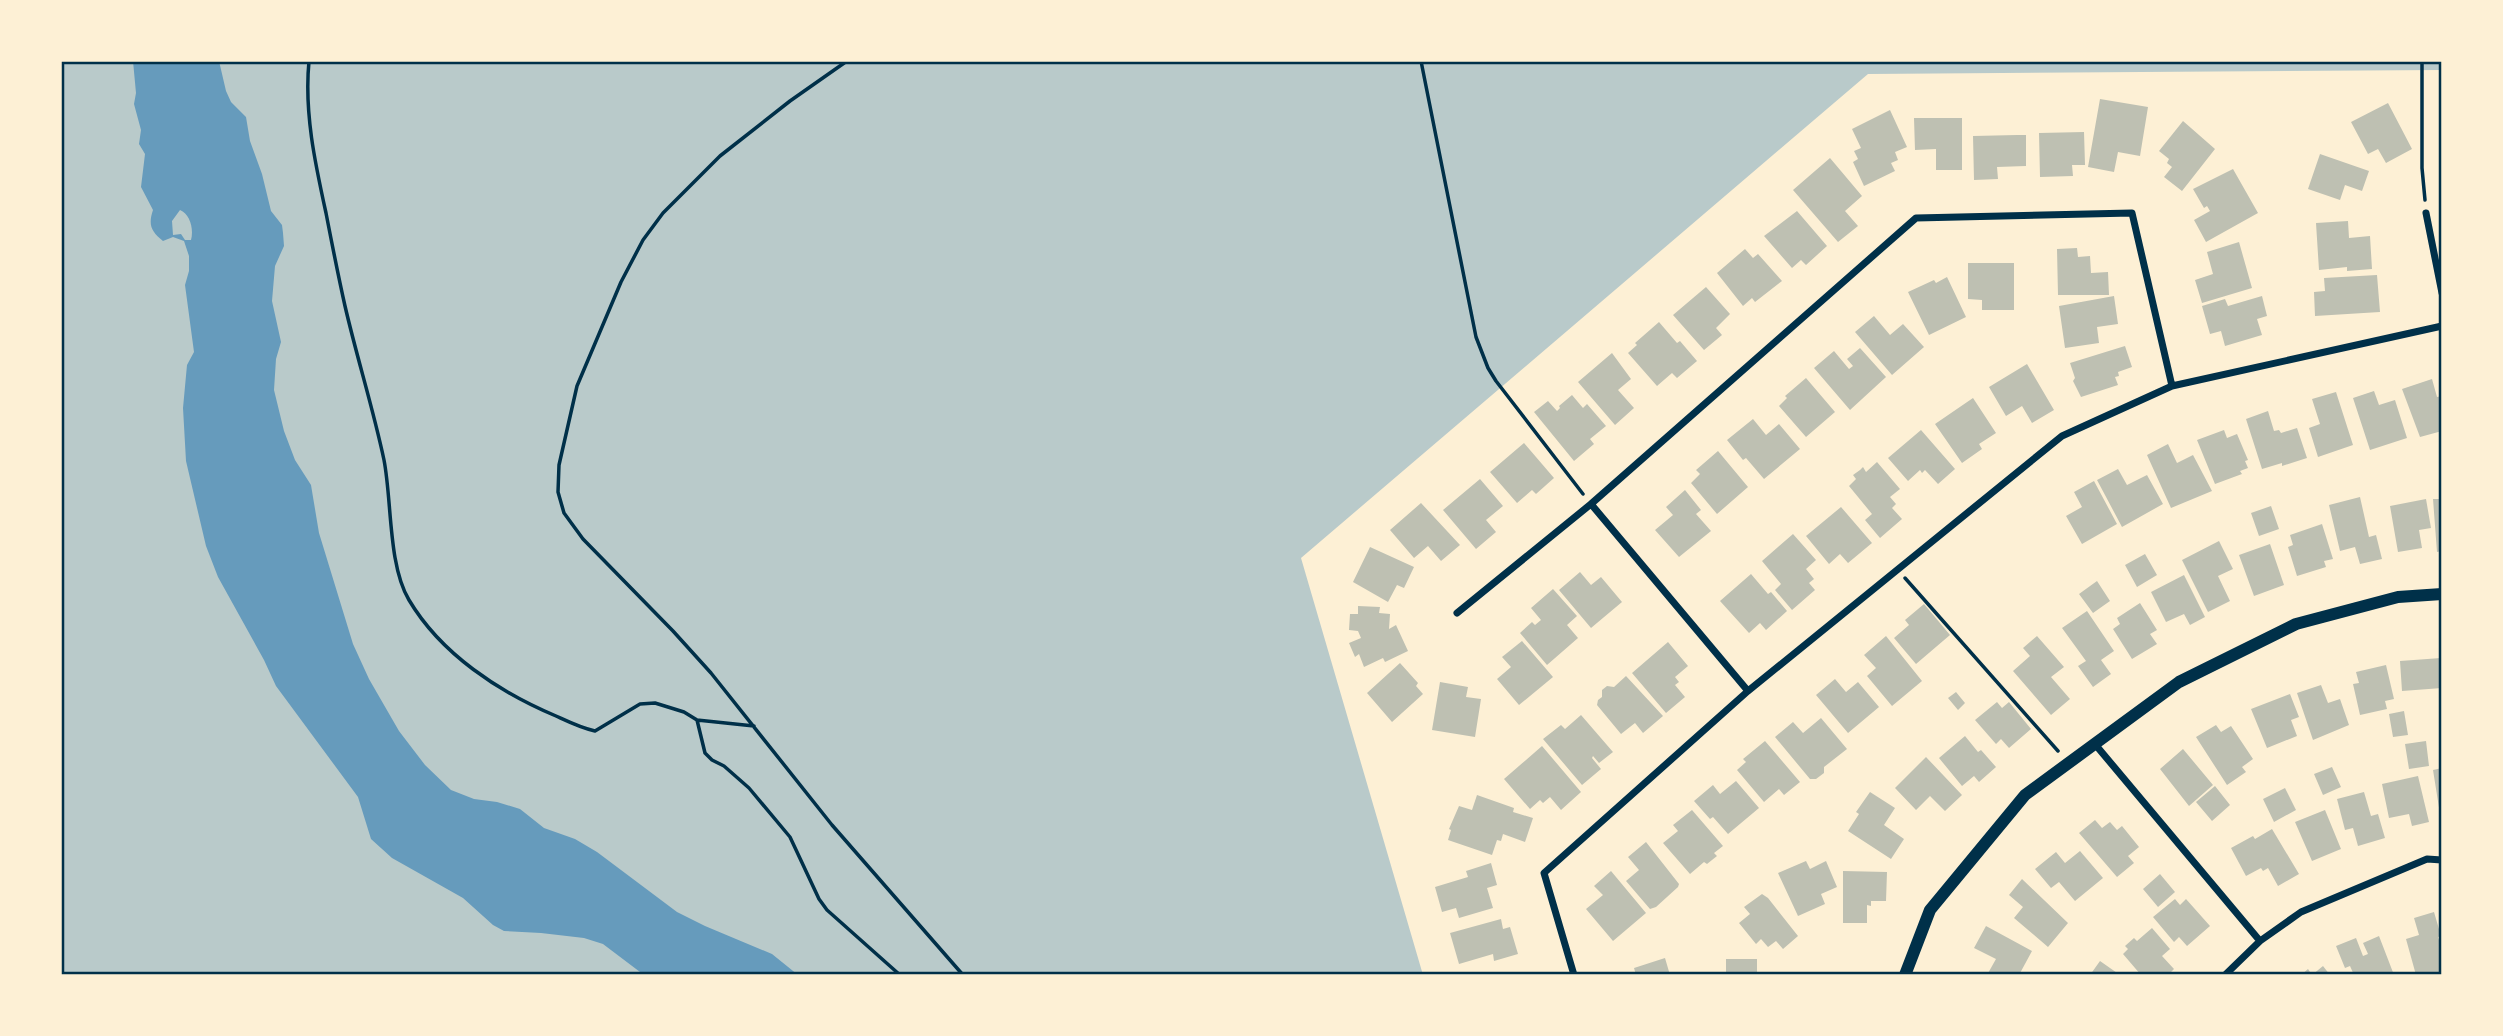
<svg xmlns="http://www.w3.org/2000/svg" width="2503" height="1036" font-family="'Archivo Narrow',sans-serif">
<style>
.green{fill:#b9caca}
.water{fill:#669bbc;fill-rule:evenodd}
.building{fill:#bec0b2}
.lines{fill:none;stroke-linecap:round;stroke-linejoin:round}
.path{stroke:#003049;stroke-width:3.5}
.minor{stroke:#003049;stroke-width:7}
.tertiary{stroke:#003049;stroke-width:12}
.neatline{fill:none;stroke:#003049;stroke-width:2.5}
</style>
<rect width="100%" height="100%" fill="#fdf0d5"/>
<path class="green" d="M61 61H2442V70L1868 74 1301 558 1423 975H61Z"/>
<path class="water" d="M133 61H219L226 91 231 102 246 117 250 141 262 174 271 211 282 225 283 233 284 246 275 266 272 301 281 342 276 359 274 390 284 431 295 460 311 485 319 533 353 644 369 679 399 731 425 765 451 790 474 799 497 802 520 809 544 828 575 839 597 852 677 912 705 926 772 954 798 975H644L603 944 584 938 541 933 504 931 493 925 463 898 392 858 371 839 358 797 276 686 264 660 218 577 206 546 186 461 183 408 187 365 194 352 185 285 189 271V256L184 241 173 237 163 241C151 231 148 225 153 210L141 187 145 154 139 144 141 130 134 104 136 93ZM180 210C190 214 194 229 191 240H185L181 234 173 235 172 221Z"/>
<path class="building" d="M2100 99 2148 107 2140 156 2118 152 2114 172 2088 167Z
M2388 103 2412 149 2386 163 2378 149 2368 154 2351 122Z
M1890 110 1907 147 1895 152 1898 160 1891 163 1895 171 1864 186 1853 162 1858 159 1854 151 1861 148 1852 129Z
M1914 118H1962V170H1936V149L1915 150Z
M2183 121 2215 149 2182 191 2164 177 2172 167 2167 163 2169 159 2159 151Z
M2084 132 2085 165H2072L2073 176 2040 177 2039 133Z
M2017 135H2026V166L1997 167 1998 179 1974 180 1973 136Z
M2320 154 2369 171 2362 191 2345 185 2340 200 2308 189Z
M1830 158 1862 196 1845 211 1858 226 1838 242 1793 190Z
M2233 169 2258 213 2206 242 2194 220 2210 211 2207 206 2204 208 2193 189Z
M1797 211 1827 246 1806 265 1801 260 1792 268 1764 236Z
M2348 221 2349 238 2370 236 2372 269 2347 271V267L2319 270 2316 223Z
M2239 242 2252 288 2202 303 2195 280 2213 274 2207 252Z
M2077 248 2078 257 2090 256 2091 273 2108 272 2109 295H2058L2057 249Z
M1745 249 1753 258 1758 254 1782 281 1755 302 1752 298 1743 306 1717 273Z
M1968 263H2014V310H1982V300L1968 299Z
M2377 275 2380 312 2315 316 2314 292 2325 291 2324 278Z
M1947 277 1966 317 1929 335 1908 292 1934 280 1936 283Z
M1706 287 1730 314 1716 328 1722 335 1704 350 1673 315Z
M2114 296 2118 324 2097 327 2099 343 2065 348 2059 306Z
M2262 296 2267 316 2257 319 2262 335 2225 346 2221 331 2210 334 2202 306 2225 299 2228 306Z
M1874 316 1890 335 1903 324 1924 347 1892 375 1855 332Z
M1659 322 1677 343 1680 341 1697 361 1677 378 1672 373 1657 386 1628 353 1637 345 1635 343Z
M2125 346 2132 367 2118 372 2119 376 2115 377 2118 385 2081 397 2073 381 2075 378 2070 363Z
M1860 348 1886 377 1850 410 1814 368 1834 351 1849 369 1853 366 1847 359Z
M1612 353 1631 379 1618 390 1634 408 1615 425 1578 382Z
M2027 364 2054 410 2032 423 2022 406 2006 416 1989 387Z
M1806 378 1835 412 1806 437 1779 406 1787 398 1785 396Z
M2432 379 2437 397 2442 396V431L2420 437 2402 389Z
M2374 391 2379 405 2395 400 2407 438 2370 450 2353 398Z
M2336 392 2353 445 2318 457 2309 428 2320 424 2312 399Z
M1572 395 1583 408 1587 404 1606 426 1590 439 1594 444 1574 461 1534 412 1548 401 1557 411 1560 408 1559 406Z
M1973 398 1996 433 1979 444 1982 449 1962 463 1935 424Z
M2268 411 2274 431 2279 430 2281 433 2297 428 2307 458 2282 466V463L2262 469 2246 419Z
M1753 419 1766 435 1779 424 1800 449 1764 479 1746 458 1743 460 1727 440Z
M1921 430 1955 469 1938 484 1925 470 1922 473 1920 470 1908 481 1888 458Z
M2224 430 2227 438 2237 434 2248 460 2245 461 2248 468 2240 471 2242 474 2215 484 2197 440Z
M1524 443 1554 478 1536 494 1532 490 1517 503 1490 472Z
M2168 444 2177 463 2193 455 2212 491 2171 508 2147 455Z
M1718 451 1748 487 1717 514 1691 483 1700 474 1696 470Z
M1877 462 1900 489 1890 497 1896 504 1892 508 1902 519 1880 538 1865 520 1872 514 1849 486 1856 479 1853 475 1860 470 1863 467 1866 472Z
M2118 469 2127 485 2147 475 2163 504 2122 527 2097 480Z
M1480 479 1503 506 1486 520 1496 532 1476 549 1443 510Z
M2094 481 2117 524 2082 544 2066 516 2082 507 2074 492Z
M1685 490 1701 510 1696 514 1711 531 1679 557 1655 530 1673 515 1666 507Z
M2360 497 2369 537 2376 535 2382 559 2360 564 2355 547 2340 551 2329 505Z
M2426 499 2431 528 2419 530 2422 548 2398 552 2390 506Z
M2433 499H2442V551L2437 552Z
M1421 503 1460 545 1441 561 1428 546 1414 558 1390 530Z
M2271 506 2279 529 2259 536 2251 513Z
M1841 507 1872 543 1848 563 1840 554 1829 564 1806 536Z
M2322 524 2333 559 2324 561 2326 567 2297 576 2288 547 2293 545 2290 535Z
M1793 534 1816 560 1806 569 1814 579 1809 583 1815 590 1792 610 1775 590 1781 584 1762 561Z
M2219 541 2233 569 2218 576 2230 601 2208 612 2182 560Z
M2270 544 2284 585 2254 596 2239 555Z
M1370 547 1414 567 1404 588 1397 585 1388 602 1353 582Z
M2145 554 2157 575 2137 587 2125 565Z
M1580 572 1591 585 1601 577 1622 602 1591 628 1559 590Z
M1751 574 1768 594 1771 592 1787 611 1766 630 1760 623 1749 633 1720 601Z
M2184 575 2205 617 2190 625 2184 614 2166 622 2151 592Z
M2097 581 2110 601 2093 613 2079 594Z
M1553 589 1577 616 1567 625 1578 638 1547 665 1520 633 1532 622 1535 625 1541 620 1531 608Z
M2140 603 2157 630 2150 634 2157 644 2132 659 2113 629 2120 624 2117 618Z
M1924 604 1950 635 1916 664 1894 638 1909 625 1905 620Z
M1358 606 1380 607 1379 613 1390 614 1389 629 1396 625 1408 651 1385 662 1383 658 1364 667 1359 654 1355 657 1349 643 1361 638 1358 631 1349 630 1350 614H1358Z
M2087 611 2114 651 2101 660 2111 674 2093 687 2078 666 2086 661 2062 628Z
M1886 636 1922 681 1892 706 1867 676 1876 668 1864 655Z
M2037 636 2064 667 2051 677 2070 699 2051 715 2013 671 2030 656 2023 648Z
M1522 641 1553 677 1519 705 1497 679 1511 667 1502 657Z
M1668 642 1688 666 1675 677 1679 682 1675 685 1685 697 1666 713 1632 673Z
M2441 658 2442 688 2402 691 2400 661Z
M1400 663 1418 683 1416 686 1423 694 1392 722 1367 693Z
M2386 665 2394 699 2385 701 2387 709 2360 715 2353 684 2359 683 2356 672Z
M1626 676 1663 716 1643 733 1635 723 1621 734 1597 705 1598 700 1602 697V690L1607 686 1614 687Z
M1835 679 1846 692 1858 682 1879 707 1848 733 1816 695Z
M1440 682 1468 687 1466 697 1481 699 1475 737 1432 730Z
M2321 685 2328 703 2340 699 2349 725 2313 740 2297 693Z
M1956 692 1965 703 1958 710 1948 698Z
M2290 694 2299 717 2291 720 2297 736 2267 748 2251 709Z
M1997 702 2002 708 2009 702 2031 729 2009 748 2001 739 1996 744 1975 720Z
M2404 711 2408 735 2393 737 2389 714Z
M1581 715 1613 752 1599 763 1593 756 1592 758 1601 769 1582 785 1543 739 1561 725 1565 729Z
M1821 718 1847 749 1824 767V773L1816 779H1810L1775 737 1793 722 1803 733Z
M2216 725 2221 732 2231 726 2253 759 2242 767 2246 772 2227 785 2196 737Z
M1965 736 1978 752 1981 750 1996 767 1979 782 1974 776 1962 786 1939 758Z
M1765 741 1800 782 1784 795 1779 789 1764 802 1737 770 1746 762 1743 759Z
M2426 741 2429 766 2409 769 2405 744Z
M1542 746 1581 792 1561 810 1550 797 1543 803 1540 800 1530 809 1504 779Z
M2183 749 2213 785 2189 806 2160 769Z
M1926 757 1962 795 1945 811 1930 796 1916 810 1895 788Z
M2332 767 2341 787 2323 795 2314 774Z
M2442 768V814H2440L2433 770Z
M2418 776 2429 822 2412 826 2409 814 2389 818 2382 784Z
M1736 781 1759 808 1728 834 1713 817 1710 819 1694 801 1713 785 1720 794Z
M2215 786 2230 805 2212 821 2196 802Z
M2285 788 2296 810 2274 822 2263 799Z
M1870 792 1895 808 1884 825 1904 839 1891 859 1848 831 1859 814 1856 812Z
M2364 792 2371 816 2378 814 2385 838 2358 846 2353 828 2345 830 2337 799Z
M1477 795 1514 808 1513 812 1533 818 1525 842 1503 834 1501 841 1497 840 1492 855 1448 840 1451 830 1449 829 1459 806 1472 810Z
M1692 810 1723 846 1714 853 1717 856 1707 864 1704 862 1690 874 1663 843 1678 831 1673 825Z
M2325 810 2341 849 2312 861 2295 822Z
M2095 820 2102 828 2110 822 2117 830 2122 826 2139 847 2128 856 2134 863 2117 877 2079 833Z
M2272 829 2299 874 2278 886 2268 868 2263 871 2261 868 2246 876 2231 848 2253 836 2255 839Z
M1646 842 1679 884 1678 887 1656 907 1650 909 1626 881 1639 870 1628 857Z
M2080 851 2103 878 2075 901 2059 882 2051 888 2035 869 2056 852 2065 863Z
M1806 861 1810 869 1826 861 1837 887 1821 894 1825 904 1798 916 1778 873Z
M1491 863 1497 885 1487 888 1493 908 1459 918 1456 908 1442 912 1435 887 1468 877 1466 871Z
M1611 871 1646 913 1613 941 1586 909 1603 895 1594 886Z
M1843 871 1887 872 1886 901H1871V906L1867 905V923H1843Z
M2160 874 2175 892 2158 907 2143 889Z
M2022 879 2068 923 2048 947 2014 918 2023 907 2009 895Z
M1762 894 1768 898 1798 936 1783 949 1776 941 1768 947 1761 939 1756 944 1739 923 1750 914 1744 907Z
M2175 899 2180 905 2186 899 2210 926 2187 946 2179 937 2174 942 2153 917Z
M2434 912 2441 936 2438 937 2442 949V975H2416L2406 939 2419 935 2414 918Z
M1501 919 1503 929 1510 927 1518 954 1494 961 1493 954 1459 964 1450 933Z
M1986 926 2032 951 2019 975H1987L1996 959 1974 948Z
M2152 928 2170 949 2162 956 2174 969 2168 975H2141L2123 954 2128 949 2125 946 2134 938 2137 941Z
M2379 936 2394 975H2354L2350 966 2345 968 2336 946 2356 938 2363 956 2368 954 2363 943Z
M1665 958 1670 975H1636L1634 968Z
M1726 959H1757V975H1726Z
M2100 961 2120 975H2090Z
M2323 966 2330 975H2301L2308 969 2312 975Z"/>
<g class="lines">
<path class="path" d="M309 61C304 112 315 163 326 213 332 244 338 275 345 306 357 358 373 408 384 460 392 501 388 565 409 600 441 654 499 692 556 716 569 722 581 728 595 731L640 704 655 703 684 712 697 720 754 726
M847 61 790 101 720 156 663 213 643 240 621 282 577 386 559 465 558 492 564 513 583 539 673 631 711 673 832 825 963 975
M1421 61 1476 337 1488 368 1496 381 1583 494
M2422 61V168L2425 200
M1905 578 2058 751
M697 720 705 753 712 760 724 766 749 788 790 837 819 899 827 910 900 975"/>
<path class="minor" d="M2426 213 2442 293
M1457 613 1591 504
M1748 691 1591 504 1916 218 2132 213 2172 386
M2094 743 2260 941 2225 975
M2260 941 2301 912 2427 859 2442 860
M1574 975 1544 873 1748 691 2062 436 2172 386 2442 326"/>
<path class="tertiary" d="M1905 975 1930 910 2025 795 2179 682 2296 624 2398 597 2442 594"/>
</g>
<rect width="2503" height="1036" fill="none" stroke="#fdf0d5" stroke-width="126"/>
<rect x="63" y="63" width="2377" height="910" class="neatline"/>
</svg>
